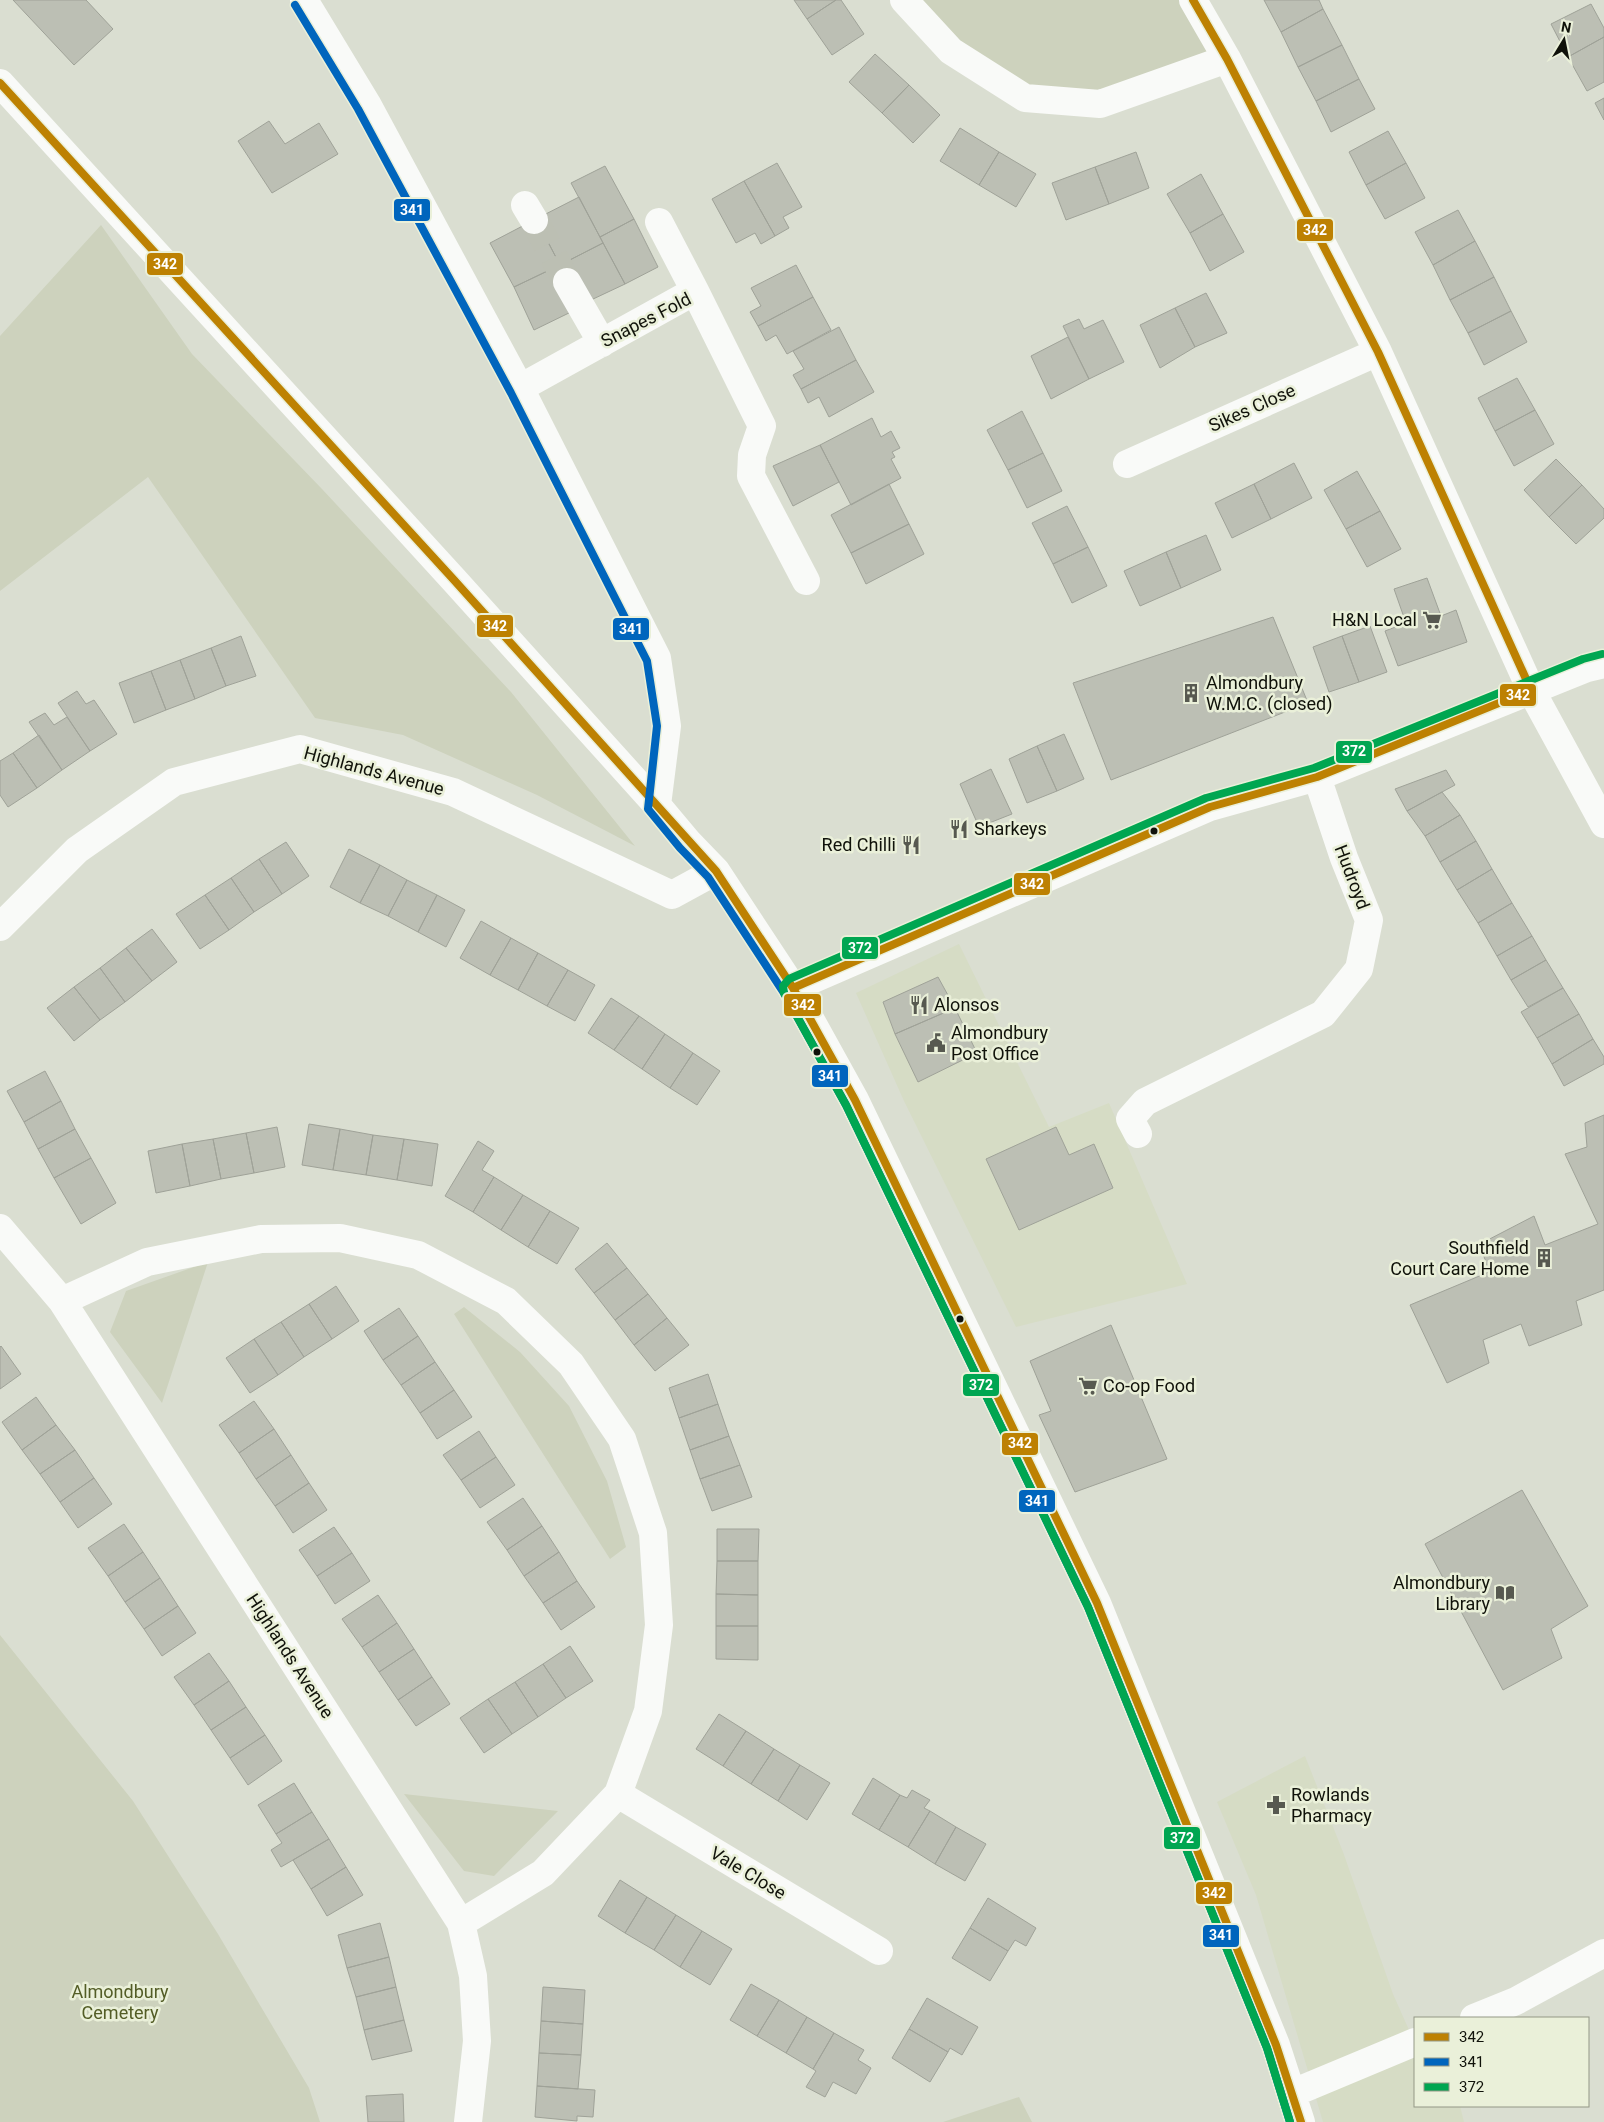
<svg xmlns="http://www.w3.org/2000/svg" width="1604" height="2122" font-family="Roboto,sans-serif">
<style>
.built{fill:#d6dcc5}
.green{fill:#cdd2bd}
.building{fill:#bcbfb4;stroke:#9fa298}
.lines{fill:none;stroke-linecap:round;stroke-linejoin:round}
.minor-tunnel{stroke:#bcbfb3;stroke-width:28;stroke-dasharray:28 14;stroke-linecap:butt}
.minor{stroke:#f9faf8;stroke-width:28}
.bus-1-casing{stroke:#eaf0d9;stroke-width:11}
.bus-2-casing{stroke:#eaf0d9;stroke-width:11}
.bus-3-casing{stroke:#eaf0d9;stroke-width:11}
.bus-1{stroke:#bd8102;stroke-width:8}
.bus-2{stroke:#0065bd;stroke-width:8}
.bus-3{stroke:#00a651;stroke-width:8}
.bus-dot{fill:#10120a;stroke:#eaf0d9;stroke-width:2}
.labels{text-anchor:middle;stroke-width:5;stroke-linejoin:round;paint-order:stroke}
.street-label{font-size:18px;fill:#10120a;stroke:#eaf0d9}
.poi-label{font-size:18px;fill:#10120a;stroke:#eaf0d9;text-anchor:start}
.park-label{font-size:18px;fill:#535d26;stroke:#eaf0d9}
.line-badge{stroke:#eaf0d9;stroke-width:2}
.badge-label{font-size:14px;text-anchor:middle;font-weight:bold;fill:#fff}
</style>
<rect width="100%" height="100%" fill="#daded1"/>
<path class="built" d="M959 944 1049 1127 1109 1103 1187 1284 1016 1327 904 1101 856 993Z
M1305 1756 1343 1852 1393 1994 1409 2030 1415 2029V2106H1460L1464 2122H1323L1256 1895 1217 1802Z"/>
<path class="green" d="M904 0H1193L1227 59 1100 104 1025 98Z
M101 225 192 354 322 489 511 692 635 846 537 795 403 735 315 718 148 477 0 591V336Z
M208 1262 162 1403 110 1332 126 1291Z
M464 1307 520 1352 569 1406 607 1481 626 1547 610 1559 454 1314Z
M0 1635 133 1801 218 1934 309 2088 320 2122H0Z
M404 1794 558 1811 494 1876 464 1871Z
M1019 2097 1032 2122H943Z"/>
<path class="building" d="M13 0H86L113 29 74 65Z
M794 0H836L807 19Z
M836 0H841L864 34 832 55 807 19Z
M1264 0H1319L1323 9 1281 32Z
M1591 4 1604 28V37L1568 57 1551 24Z
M1323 9 1342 45 1298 67 1281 32Z
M1604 37V82L1587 91 1568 57Z
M1342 45 1359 79 1316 101 1298 67Z
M875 54 909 85 882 113 849 82Z
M1359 79 1375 109 1331 132 1316 101Z
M909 85 940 115 913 143 882 113Z
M1604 98V120L1595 103Z
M269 121 285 144 319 123 338 154 272 193 238 141Z
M960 128 999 152 979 185 940 161Z
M1388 131 1406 163 1366 185 1349 152Z
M999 152 1036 174 1016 207 979 185Z
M1136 152 1149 188 1109 204 1095 167Z
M777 163 802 207 783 217 789 228 775 236 744 181Z
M1406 163 1425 198 1385 219 1366 185Z
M605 166 634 219 600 237 571 183Z
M1095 167 1109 204 1066 220 1052 183Z
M1201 174 1223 214 1190 233 1167 194Z
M744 181 775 236 761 244 755 233 736 243 712 199Z
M579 197 603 243 560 265 536 219Z
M1458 210 1475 241 1433 265 1415 232Z
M1223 214 1244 252 1210 271 1190 233Z
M536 219 560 265 514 287 490 243Z
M634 219 658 267 625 284 600 237Z
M1475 241 1494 277 1450 300 1433 265Z
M603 243 625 284 591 300 568 279 560 265Z
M560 265 568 279 573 311 534 330 514 287Z
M796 265 813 297 758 326 750 312 761 306 751 288Z
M1494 277 1511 311 1468 333 1450 300Z
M1206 293 1227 333 1195 347 1175 308Z
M813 297 831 330 787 354 776 335 766 341 758 326Z
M1175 308 1195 347 1160 368 1140 325Z
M1511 311 1527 342 1484 365 1468 333Z
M1079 319 1084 329 1103 320 1124 362 1089 379 1063 326Z
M839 327 856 360 801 389 793 375 804 369 793 351Z
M1068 337 1089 379 1051 399 1031 356Z
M856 360 874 392 829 417 819 397 808 403 801 389Z
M1517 378 1535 410 1495 431 1478 398Z
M1535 410 1554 444 1514 466 1495 431Z
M1022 411 1043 453 1008 470 987 430Z
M872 418 881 437 891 431 900 448 892 452 895 457 891 459 901 478 851 505 820 445Z
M820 445 839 482 793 506 773 466Z
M1043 453 1062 491 1027 508 1008 470Z
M1556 459 1582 485 1549 517 1524 490Z
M1294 463 1312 498 1271 519 1254 484Z
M1357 471 1380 511 1346 529 1324 490Z
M889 484 909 524 851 553 831 515Z
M1254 484 1271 519 1232 538 1215 503Z
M1582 485 1604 509V518L1576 544 1549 517Z
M1067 506 1088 547 1053 564 1032 523Z
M1380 511 1401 549 1367 567 1346 529Z
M909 524 924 554 866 584 851 553Z
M1206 535 1221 570 1181 588 1166 552Z
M1088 547 1107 586 1072 603 1053 564Z
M1166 552 1181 588 1140 606 1124 571Z
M1427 578 1441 616 1456 610 1467 642 1398 666 1385 631 1406 623 1394 589Z
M1273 617 1308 703 1111 780 1073 683Z
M1370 626 1387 672 1359 682 1342 636Z
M241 636 256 676 226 686 211 648Z
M1342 636 1359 682 1329 692 1313 647Z
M211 648 226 686 195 699 180 660Z
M180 660 195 699 166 710 151 671Z
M151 671 166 710 134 723 119 683Z
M77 691 86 704 94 700 117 734 90 751 58 703Z
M45 713 54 725 67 717 90 751 62 770 29 722Z
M1064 734 1084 779 1057 791 1037 746Z
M39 735 62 770 37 788 13 753Z
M1037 746 1057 791 1027 803 1009 759Z
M13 753 37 788 8 807 0 795V761Z
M991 769 1012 814 979 827 960 784Z
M1446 770 1455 785 1407 811 1395 789Z
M1442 792 1460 815 1425 836 1407 811Z
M1460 815 1476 841 1440 862 1425 836Z
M1476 841 1492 869 1457 890 1440 862Z
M286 842 309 876 282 894 259 859Z
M349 849 380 865 360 903 330 887Z
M259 859 282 894 254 912 231 878Z
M380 865 407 880 388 916 360 903Z
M1492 869 1512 903 1478 923 1457 890Z
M231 878 254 912 229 930 205 895Z
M407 880 437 895 418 932 388 916Z
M205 895 229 930 200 949 176 914Z
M437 895 465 910 446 947 418 932Z
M1512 903 1532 936 1497 956 1478 923Z
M481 921 511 938 490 975 460 958Z
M152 929 177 962 152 981 126 948Z
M1532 936 1546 960 1511 980 1497 956Z
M511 938 538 953 518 990 490 975Z
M126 948 152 981 125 1002 100 968Z
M538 953 568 970 547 1006 518 990Z
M1546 960 1563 988 1528 1007 1511 980Z
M100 968 125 1002 100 1020 74 987Z
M568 970 595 985 575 1021 547 1006Z
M938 977 955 1008 895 1034 883 1002Z
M74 987 100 1020 74 1041 47 1008Z
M1563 988 1579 1014 1537 1038 1521 1012Z
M611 998 639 1016 614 1050 588 1033Z
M955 1008 977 1053 918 1082 895 1034Z
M1579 1014 1593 1039 1552 1064 1537 1038Z
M639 1016 665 1034 642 1069 614 1050Z
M665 1034 693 1053 670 1088 642 1069Z
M1593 1039 1604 1057V1064L1564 1086 1552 1064Z
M693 1053 720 1071 697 1105 670 1088Z
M45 1071 61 1101 24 1122 7 1091Z
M61 1101 75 1129 38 1149 24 1122Z
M1604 1115V1290L1576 1301 1582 1325 1529 1346 1521 1324 1483 1340 1489 1363 1447 1383 1410 1305 1489 1272 1480 1244 1534 1216 1545 1245 1598 1224 1565 1154 1587 1147 1585 1123Z
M309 1124 340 1129 333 1170 302 1165Z
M277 1127 285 1167 254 1173 246 1133Z
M1056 1127 1069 1155 1094 1144 1113 1188 1019 1230 986 1159Z
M75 1129 91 1158 54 1178 38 1149Z
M340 1129 373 1135 366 1175 333 1170Z
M246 1133 254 1173 221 1179 213 1139Z
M373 1135 404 1139 397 1180 366 1175Z
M213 1139 221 1179 190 1186 182 1144Z
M404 1139 438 1144 432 1186 397 1180Z
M478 1141 494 1151 482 1170 494 1177 473 1212 445 1196Z
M182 1144 190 1186 156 1193 148 1151Z
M91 1158 116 1203 81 1224 54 1178Z
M494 1177 523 1195 501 1230 473 1212Z
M523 1195 550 1211 528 1247 501 1230Z
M550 1211 579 1228 557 1264 528 1247Z
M607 1243 627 1268 594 1293 575 1269Z
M627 1268 648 1294 615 1320 594 1293Z
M336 1286 359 1321 332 1339 309 1304Z
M648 1294 667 1318 634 1345 615 1320Z
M309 1304 332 1339 304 1357 281 1322Z
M399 1308 418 1336 383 1360 364 1331Z
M667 1318 689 1345 655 1371 634 1345Z
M281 1322 304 1357 278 1375 254 1339Z
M1111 1325 1167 1459 1075 1492 1039 1415 1051 1411 1030 1361Z
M418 1336 435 1362 401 1385 383 1360Z
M254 1339 278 1375 250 1393 226 1358Z
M1 1346 21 1374 0 1389V1347Z
M435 1362 454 1390 420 1413 401 1385Z
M708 1374 718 1404 679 1418 669 1388Z
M454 1390 472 1417 437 1439 420 1413Z
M36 1397 56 1425 22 1450 2 1422Z
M254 1401 274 1429 239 1453 219 1425Z
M718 1404 729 1436 690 1450 679 1418Z
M56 1425 75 1450 40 1474 22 1450Z
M274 1429 291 1455 256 1479 239 1453Z
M479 1431 496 1457 461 1480 443 1455Z
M729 1436 740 1465 700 1479 690 1450Z
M75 1450 94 1478 60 1502 40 1474Z
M291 1455 309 1483 275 1506 256 1479Z
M496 1457 515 1485 480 1508 461 1480Z
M740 1465 752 1497 712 1511 700 1479Z
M94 1478 112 1504 78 1528 60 1502Z
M309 1483 327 1510 293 1533 275 1506Z
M1522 1490 1588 1606 1551 1629 1562 1658 1503 1690 1425 1544Z
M523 1498 542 1526 507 1550 487 1522Z
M124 1524 143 1552 108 1576 88 1548Z
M542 1526 559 1552 524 1576 507 1550Z
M334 1527 352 1553 317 1576 299 1550Z
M717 1529H759L758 1561H717Z
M143 1552 160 1578 125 1602 108 1576Z
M559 1552 577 1581 543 1603 524 1576Z
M352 1553 370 1581 335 1604 317 1576Z
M717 1561H758V1595L716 1594Z
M160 1578 178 1606 144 1629 125 1602Z
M577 1581 595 1607 561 1630 543 1603Z
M716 1594 758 1595V1626H716Z
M378 1595 397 1623 362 1647 342 1619Z
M178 1606 196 1633 162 1656 144 1629Z
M397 1623 414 1649 379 1672 362 1647Z
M716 1626H758V1660L716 1659Z
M570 1646 593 1681 566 1698 543 1664Z
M414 1649 432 1677 398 1700 379 1672Z
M209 1653 229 1681 194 1705 174 1677Z
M543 1664 566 1698 538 1717 515 1682Z
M432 1677 450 1704 416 1726 398 1700Z
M229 1681 246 1707 211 1730 194 1705Z
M515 1682 538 1717 512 1734 488 1699Z
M488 1699 512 1734 484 1753 460 1718Z
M246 1707 265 1735 230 1758 211 1730Z
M719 1714 746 1731 723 1766 696 1749Z
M746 1731 774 1749 751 1784 723 1766Z
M265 1735 282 1761 248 1785 230 1758Z
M774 1749 800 1765 778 1801 751 1784Z
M800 1765 830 1783 807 1820 778 1801Z
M873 1778 900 1795 879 1830 852 1814Z
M294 1783 312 1812 276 1834 258 1805Z
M912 1790 930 1800 924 1808 930 1811 908 1847 879 1830 900 1795 907 1798Z
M930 1811 956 1827 935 1864 908 1847Z
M312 1812 329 1839 281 1867 271 1850 282 1843 276 1834Z
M956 1827 986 1844 965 1881 935 1864Z
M329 1839 346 1867 311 1889 293 1860Z
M346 1867 363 1895 327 1916 311 1889Z
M620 1880 647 1897 625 1933 598 1916Z
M647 1897 676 1915 654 1950 625 1933Z
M988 1898 1036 1928 1026 1946 1015 1940 1008 1951 970 1928Z
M676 1915 702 1931 680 1967 654 1950Z
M380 1923 389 1957 347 1968 338 1935Z
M970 1928 1008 1951 990 1981 952 1958Z
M702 1931 732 1949 710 1985 680 1967Z
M389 1957 396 1987 356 1997 347 1968Z
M751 1984 779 2000 757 2036 730 2020Z
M396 1987 404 2020 364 2030 356 1997Z
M543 1987 585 1990 583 2024 541 2021Z
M927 1998 978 2027 962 2055 950 2048 948 2052 909 2029Z
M779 2000 807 2017 786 2053 757 2036Z
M807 2017 834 2033 813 2069 786 2053Z
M404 2020 412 2051 372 2060 364 2030Z
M541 2021 583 2024 581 2055 539 2053Z
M909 2029 948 2052 930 2082 892 2058Z
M834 2033 864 2050 858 2060 871 2068 856 2094 833 2082 825 2097 806 2087 816 2071 813 2069Z
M539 2053 581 2055 578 2089 537 2086Z
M537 2086 595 2090 593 2117 577 2116V2121L535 2117Z
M403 2094 404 2122H368L366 2096Z"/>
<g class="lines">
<path class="minor-tunnel" d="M534 220 567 282"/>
<path class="minor" d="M304 0 367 104 520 388 657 658 667 726 657 805
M904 0 951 51 1025 98 1100 104 1227 59
M1193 0 1227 59 1378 352 1531 690 1604 824
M0 83 454 580 657 805 688 842 716 871 793 988 855 1100 1097 1603 1276 2045 1301 2122
M525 205 534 220
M659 222 695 291
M567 282 602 343
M520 388 695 291 762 426 752 455 751 476 806 581
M1127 464 1378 352
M0 927 77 850 174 782 300 749 453 792 672 895 716 871
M793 988 1210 807 1317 777 1587 668 1604 664
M1138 1134 1130 1119 1145 1102 1323 1014 1359 969 1369 920 1344 858 1317 777
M0 1228 62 1301 461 1923 473 1976 477 2041 468 2122
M62 1301 147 1262 261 1239 340 1238 418 1255 506 1301 571 1364 622 1439 653 1533 659 1625 648 1711 618 1794 543 1873 461 1923
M618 1794 879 1951
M1474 2018 1516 2001 1604 1953
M1293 2093 1415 2042"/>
<g class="bus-1-casing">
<path id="bus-1" d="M0 83 454 580 716 871 793 988 855 1100 1097 1603 1276 2045 1301 2122
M793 988 1210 807 1317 777 1531 690 1378 352 1227 59 1193 0"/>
</g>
<g class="bus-2-casing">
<path id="bus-2" d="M295 5 358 109 511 393 647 661 657 726 648 809 680 848 708 877 784 993 846 1105 1088 1607 1267 2048 1290 2122"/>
</g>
<g class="bus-3-casing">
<path id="bus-3" d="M1290 2122 1267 2048 1088 1607 846 1105 784 993 783 986 789 979 1206 798 1314 768 1583 659 1602 654"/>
</g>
<use href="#bus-1" class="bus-1"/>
<use href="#bus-2" class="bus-2"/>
<use href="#bus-3" class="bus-3"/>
</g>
<defs>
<g id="supermarket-bare" transform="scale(1.5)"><path d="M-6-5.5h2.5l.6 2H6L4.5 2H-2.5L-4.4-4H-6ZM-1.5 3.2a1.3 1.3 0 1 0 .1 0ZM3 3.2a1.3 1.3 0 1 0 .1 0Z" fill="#575950" stroke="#eaf0d9" stroke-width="2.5" paint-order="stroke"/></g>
<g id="building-bare" transform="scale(1.5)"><path d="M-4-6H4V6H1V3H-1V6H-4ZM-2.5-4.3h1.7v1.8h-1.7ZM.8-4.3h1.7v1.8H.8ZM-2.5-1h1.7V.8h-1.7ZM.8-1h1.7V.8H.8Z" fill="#575950" stroke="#eaf0d9" stroke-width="2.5" paint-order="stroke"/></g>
<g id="restaurant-bare" transform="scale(1.5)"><path d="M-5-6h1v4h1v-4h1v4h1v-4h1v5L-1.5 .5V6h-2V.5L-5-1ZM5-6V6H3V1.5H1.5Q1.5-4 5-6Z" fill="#575950" stroke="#eaf0d9" stroke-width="2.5" paint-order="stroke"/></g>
<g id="civic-bare" transform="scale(1.5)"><path d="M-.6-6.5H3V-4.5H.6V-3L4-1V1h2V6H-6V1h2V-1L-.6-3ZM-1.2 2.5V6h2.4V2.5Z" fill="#575950" stroke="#eaf0d9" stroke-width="2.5" paint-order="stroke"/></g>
<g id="library-bare" transform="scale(1.5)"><path d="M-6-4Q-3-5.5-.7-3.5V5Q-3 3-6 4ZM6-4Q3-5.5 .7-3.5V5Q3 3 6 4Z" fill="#575950" stroke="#eaf0d9" stroke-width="2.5" paint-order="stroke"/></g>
<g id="pharmacy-bare" transform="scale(1.5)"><path d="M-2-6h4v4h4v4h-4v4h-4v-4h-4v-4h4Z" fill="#575950" stroke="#eaf0d9" stroke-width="2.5" paint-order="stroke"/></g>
</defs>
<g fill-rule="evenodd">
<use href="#supermarket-bare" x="1432" y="620"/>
<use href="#building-bare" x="1191" y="693"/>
<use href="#restaurant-bare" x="959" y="829"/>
<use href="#restaurant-bare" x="911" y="845"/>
<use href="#restaurant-bare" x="919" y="1005"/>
<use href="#civic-bare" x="936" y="1043"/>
<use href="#building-bare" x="1544" y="1258"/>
<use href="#supermarket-bare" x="1088" y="1386"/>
<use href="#library-bare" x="1505" y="1593"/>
<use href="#pharmacy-bare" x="1276" y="1805"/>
</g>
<g class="bus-dot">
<circle cx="1154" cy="831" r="4.5"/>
<circle cx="817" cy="1052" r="4.5"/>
<circle cx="960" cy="1319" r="4.5"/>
</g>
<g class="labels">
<g class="street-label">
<text transform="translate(646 320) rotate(-27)" y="6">Snapes Fold</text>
<text transform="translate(1252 408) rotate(-24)" y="6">Sikes Close</text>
<text transform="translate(374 771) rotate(15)" y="6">Highlands Avenue</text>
<text transform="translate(1352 877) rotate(69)" y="6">Hudroyd</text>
<text transform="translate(290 1656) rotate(57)" y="6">Highlands Avenue</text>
<text transform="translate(748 1873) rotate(31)" y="6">Vale Close</text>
</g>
<g class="poi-label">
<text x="1417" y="626" text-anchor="end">H&amp;N Local</text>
<text x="1206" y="689">Almondbury<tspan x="1206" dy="21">W.M.C. (closed)</tspan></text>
<text x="974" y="835">Sharkeys</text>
<text x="896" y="851" text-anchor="end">Red Chilli</text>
<text x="934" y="1011">Alonsos</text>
<text x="951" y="1039">Almondbury<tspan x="951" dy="21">Post Office</tspan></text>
<text x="1529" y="1254" text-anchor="end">Southfield<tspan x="1529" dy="21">Court Care Home</tspan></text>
<text x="1103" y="1392">Co-op Food</text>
<text x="1490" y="1589" text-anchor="end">Almondbury<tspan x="1490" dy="21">Library</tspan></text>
<text x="1291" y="1801">Rowlands<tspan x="1291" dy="21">Pharmacy</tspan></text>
</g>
<g class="park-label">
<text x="120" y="1998">Almondbury<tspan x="120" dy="21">Cemetery</tspan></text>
</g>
</g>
<g class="line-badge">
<rect x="393" y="198" width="38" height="24" rx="5" fill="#0065bd"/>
<rect x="1296" y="218" width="38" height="24" rx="5" fill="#bd8102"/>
<rect x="146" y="252" width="38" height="24" rx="5" fill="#bd8102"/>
<rect x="476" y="614" width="38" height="24" rx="5" fill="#bd8102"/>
<rect x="612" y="617" width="38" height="24" rx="5" fill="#0065bd"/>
<rect x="1499" y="683" width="38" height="24" rx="5" fill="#bd8102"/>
<rect x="1335" y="740" width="38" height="24" rx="5" fill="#00a651"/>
<rect x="1013" y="872" width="38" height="24" rx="5" fill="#bd8102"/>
<rect x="841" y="936" width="38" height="24" rx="5" fill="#00a651"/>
<rect x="783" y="993" width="39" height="24" rx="5" fill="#bd8102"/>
<rect x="811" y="1064" width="38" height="24" rx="5" fill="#0065bd"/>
<rect x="962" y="1373" width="38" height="24" rx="5" fill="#00a651"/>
<rect x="1001" y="1432" width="38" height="24" rx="5" fill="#bd8102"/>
<rect x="1018" y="1489" width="38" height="24" rx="5" fill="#0065bd"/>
<rect x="1163" y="1826" width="38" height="24" rx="5" fill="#00a651"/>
<rect x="1195" y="1881" width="38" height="24" rx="5" fill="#bd8102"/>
<rect x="1202" y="1924" width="38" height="24" rx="5" fill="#0065bd"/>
</g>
<g class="badge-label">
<text x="412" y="215">341</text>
<text x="1315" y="235">342</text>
<text x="165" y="269">342</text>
<text x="495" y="631">342</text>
<text x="631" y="634">341</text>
<text x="1518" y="700">342</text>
<text x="1354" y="756">372</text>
<text x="1032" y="889">342</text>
<text x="860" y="953">372</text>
<text x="803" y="1010">342</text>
<text x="830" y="1081">341</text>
<text x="981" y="1390">372</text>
<text x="1020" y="1448">342</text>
<text x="1037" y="1506">341</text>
<text x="1182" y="1843">372</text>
<text x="1214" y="1898">342</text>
<text x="1221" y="1940">341</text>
</g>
<rect x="1414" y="2017" width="175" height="90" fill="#eaf0d9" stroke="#939786"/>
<rect x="1424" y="2033" width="25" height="8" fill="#bd8102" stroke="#939786"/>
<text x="1459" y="2042" font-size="15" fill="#10120a">342</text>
<rect x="1424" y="2058" width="25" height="8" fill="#0065bd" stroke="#939786"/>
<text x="1459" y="2067" font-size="15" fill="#10120a">341</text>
<rect x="1424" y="2083" width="25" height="8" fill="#00a651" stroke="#939786"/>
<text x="1459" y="2092" font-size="15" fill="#10120a">372</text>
<g transform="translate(1564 40) rotate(10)" stroke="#eaf0d9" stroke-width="4" paint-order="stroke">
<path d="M0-4L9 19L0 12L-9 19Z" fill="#10120a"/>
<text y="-8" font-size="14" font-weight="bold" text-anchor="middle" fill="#10120a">N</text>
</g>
</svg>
